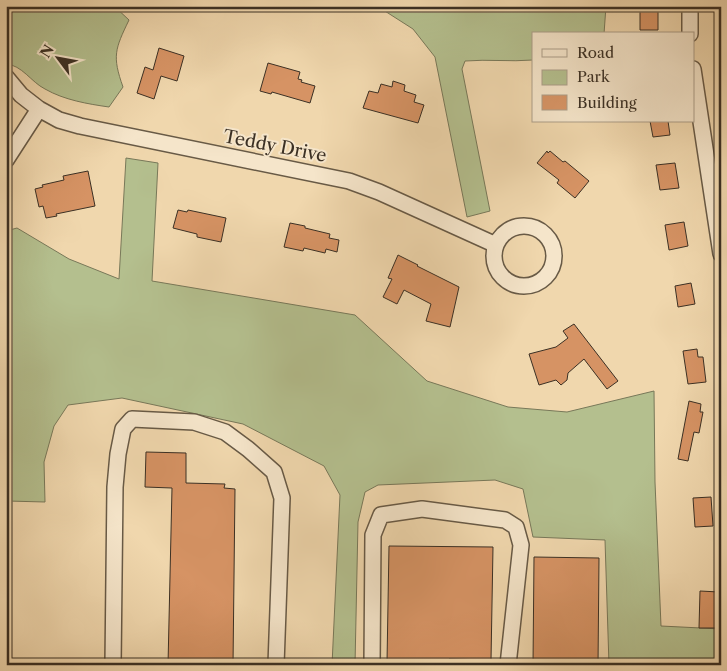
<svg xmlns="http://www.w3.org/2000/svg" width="727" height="671" font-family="'Libre Caslon Text',serif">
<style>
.green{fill:#b4bf8e;stroke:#787859}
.building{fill:#d69364;stroke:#3b3024}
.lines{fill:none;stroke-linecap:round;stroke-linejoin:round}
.minor-casing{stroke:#685a46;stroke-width:18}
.minor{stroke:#f5e5ca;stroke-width:15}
.labels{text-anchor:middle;stroke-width:4;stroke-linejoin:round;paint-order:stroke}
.street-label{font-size:18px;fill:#3b3024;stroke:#f5e5ca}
</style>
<rect width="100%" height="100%" fill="#f0d7ad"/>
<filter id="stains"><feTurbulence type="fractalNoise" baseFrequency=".004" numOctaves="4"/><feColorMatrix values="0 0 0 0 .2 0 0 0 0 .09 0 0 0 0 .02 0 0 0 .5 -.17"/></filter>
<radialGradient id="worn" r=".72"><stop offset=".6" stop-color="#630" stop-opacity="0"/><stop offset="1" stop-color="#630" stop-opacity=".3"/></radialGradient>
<path class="green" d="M6 6H114L129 20C115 49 112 56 123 87L109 107C88 104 64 100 45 89 31 82 22 65 6 64Z
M377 6H606L604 34H533V60C510 62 488 59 465 61L462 69 490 211 467 217 435 57 413 29Z
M126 158 158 163 152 281 355 315 427 381 508 407 567 412 654 391 655 482 661 626 721 629V665H609L605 540 533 537 523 489 495 480 378 485 365 492 358 522 355 665H332L340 495 324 466 243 424 122 398 68 405 54 426 44 462 45 502 7 501 6 231 17 228 69 259 119 279Z"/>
<path class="building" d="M640 6H658V30H640Z
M159 48 184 56 177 81 161 76 154 99 137 93 145 67 153 70Z
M268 63 300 72 298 79 302 80 301 82 315 86 310 103 272 92 271 94 260 91Z
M393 81 405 85 404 91 416 95 414 102 424 105 418 123 363 108 369 91 378 93 381 84 392 87Z
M650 121H668L670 135 653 137Z
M547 151 548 153 550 151 563 162 565 161 589 181 575 198 557 183 559 180 537 163Z
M675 163 679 188 660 190 656 165Z
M88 171 95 206 56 214 57 216 46 218 43 206 39 207 35 189 43 187 42 185 64 180 63 176Z
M178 210 187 212 188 210 226 218 221 242 197 237V234L173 228Z
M684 222 688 246 669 250 665 225Z
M290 223 305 226V228L330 234 329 238 339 240 337 252 326 249 325 253 304 248 303 251 284 247Z
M398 255 418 265 417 266 459 287 450 327 426 321 431 304 404 290 397 304 383 297 392 279 388 278Z
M691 283 695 304 678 307 675 286Z
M574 324 618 381 607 389 584 359 568 373 567 380 561 385 556 380 539 385 529 354 556 347 568 338 563 331Z
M697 349 698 357H703L706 382 688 384 683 351Z
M689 401 701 404 700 412H703L699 433 694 432 688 461 678 459Z
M146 452 186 453V483L225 484 224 488 235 489 233 665H168L172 488 145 487Z
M711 497 713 526 695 527 693 498Z
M389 546 493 547 491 660 449 659V665H412V662H387Z
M534 557 599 558 598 665H533Z
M700 591 719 592 718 628H699Z"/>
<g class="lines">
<g class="minor-casing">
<path id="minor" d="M690 6V34
M693 69 721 254
M6 77 21 95 39 109 59 120 80 126 349 181 379 192 496 245
M6 160 39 109
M494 256a30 30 0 1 1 60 0a30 30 0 1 1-60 0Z
M113 665 115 487 118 454 123 429 132 419 194 422 225 432 248 449 274 472 282 498 276 665
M372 665 373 535 381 515 422 509 505 520 516 527 521 545 508 665"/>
</g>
<use href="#minor" class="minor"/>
</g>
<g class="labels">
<g class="street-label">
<text transform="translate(275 146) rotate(11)" y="6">Teddy Drive</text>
</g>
</g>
<rect width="727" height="671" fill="none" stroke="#f0d7ad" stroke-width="25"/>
<rect x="8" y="8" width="712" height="656" fill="none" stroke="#3b3024" stroke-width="2.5"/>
<rect x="12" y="12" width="702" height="646" fill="none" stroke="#3b3024"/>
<rect x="532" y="32" width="162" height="90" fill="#f5e5ca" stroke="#ab9d88"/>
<rect x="542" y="49" width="25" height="8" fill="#f5e5ca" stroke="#ab9d88"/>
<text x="577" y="58" font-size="15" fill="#3b3024">Road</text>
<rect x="542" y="70" width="25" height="15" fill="#b4bf8e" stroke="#ab9d88"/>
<text x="577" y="82" font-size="15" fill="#3b3024">Park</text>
<rect x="542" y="95" width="25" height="15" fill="#d69364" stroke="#ab9d88"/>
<text x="577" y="108" font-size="15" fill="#3b3024">Building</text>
<g transform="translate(58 58) rotate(302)" stroke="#f5e5ca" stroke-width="4" paint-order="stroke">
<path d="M0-4L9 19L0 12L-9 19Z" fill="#3b3024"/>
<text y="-8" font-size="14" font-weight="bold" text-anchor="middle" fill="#3b3024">N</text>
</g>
<rect width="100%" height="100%" filter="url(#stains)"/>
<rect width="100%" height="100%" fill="url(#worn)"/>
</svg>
